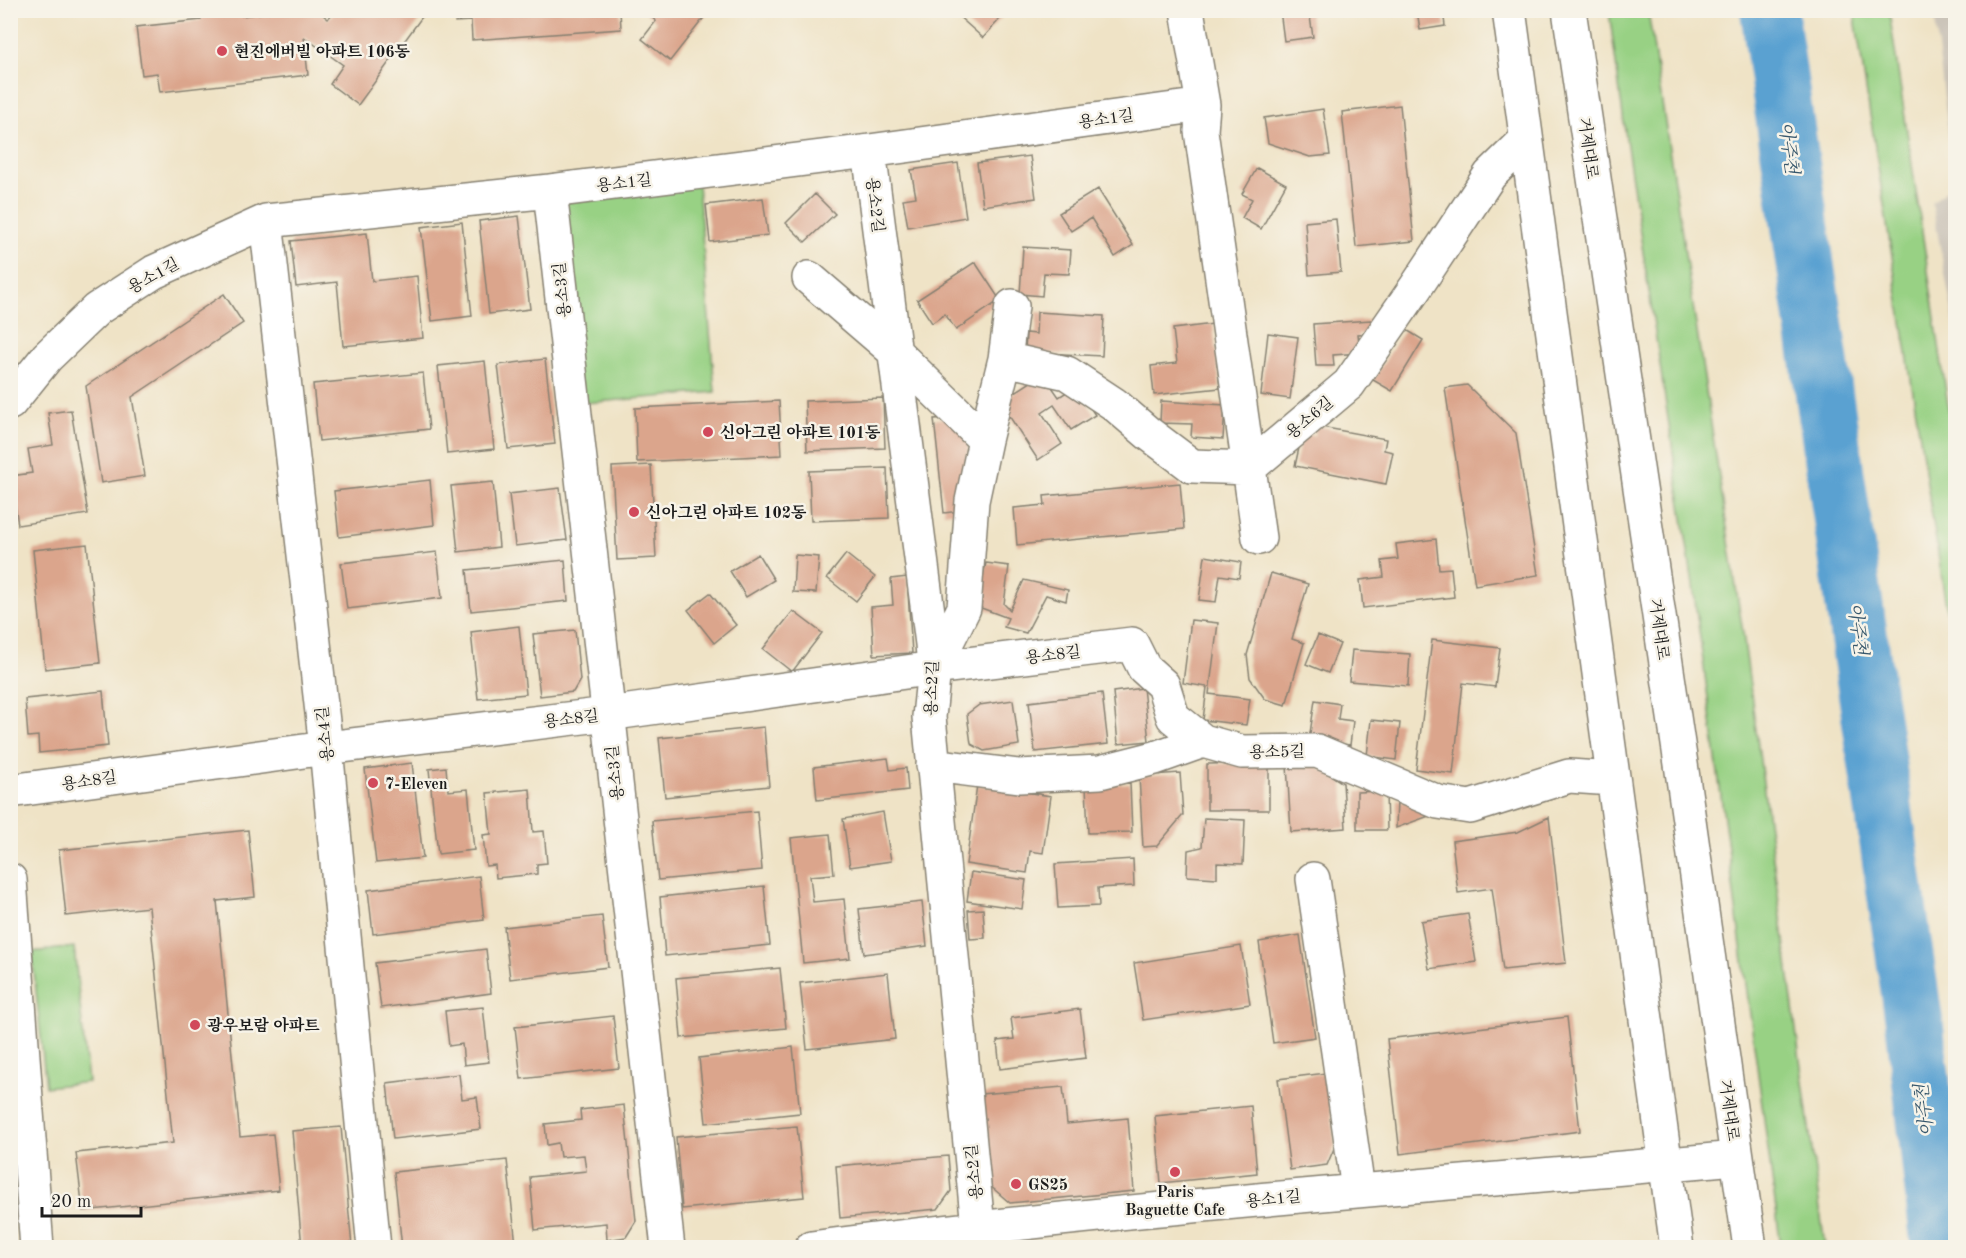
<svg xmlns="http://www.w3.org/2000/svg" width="1966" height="1258" font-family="'Old Standard TT','Noto Serif KR',serif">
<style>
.industrial{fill:#cac3b8}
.green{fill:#98d184;stroke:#5a7650;stroke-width:1.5}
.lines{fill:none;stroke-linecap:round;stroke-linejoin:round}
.river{stroke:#5aa1d1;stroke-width:58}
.building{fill:#dba58c}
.minor-casing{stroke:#868071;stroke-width:36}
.minor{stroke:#fff;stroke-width:33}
.poi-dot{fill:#d1495b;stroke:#f7f3e8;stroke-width:2}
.labels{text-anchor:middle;stroke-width:5;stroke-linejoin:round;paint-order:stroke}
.poi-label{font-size:16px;font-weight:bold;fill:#1c1c1c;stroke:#f7f3e8;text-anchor:start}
.street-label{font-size:16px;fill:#1c1c1c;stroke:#f7f3e8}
.water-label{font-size:18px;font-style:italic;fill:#38586d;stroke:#f7f3e8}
</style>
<rect width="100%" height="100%" fill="#f7f3e8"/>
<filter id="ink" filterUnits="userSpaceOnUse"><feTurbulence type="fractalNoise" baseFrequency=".0167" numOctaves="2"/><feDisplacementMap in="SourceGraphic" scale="12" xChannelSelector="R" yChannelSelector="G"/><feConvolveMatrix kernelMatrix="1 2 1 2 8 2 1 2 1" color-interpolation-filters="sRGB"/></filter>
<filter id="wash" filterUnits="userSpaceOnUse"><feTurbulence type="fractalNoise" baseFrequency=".008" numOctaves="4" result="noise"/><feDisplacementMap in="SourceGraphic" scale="24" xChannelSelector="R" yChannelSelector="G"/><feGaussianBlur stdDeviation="1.35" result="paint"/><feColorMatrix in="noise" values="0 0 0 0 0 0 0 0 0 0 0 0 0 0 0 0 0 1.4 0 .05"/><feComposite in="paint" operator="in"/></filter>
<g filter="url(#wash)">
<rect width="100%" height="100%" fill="#efe3c6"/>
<path class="industrial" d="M1934 11H1955V328L1932 203 1954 183Z"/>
<path class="green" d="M1609 11H1648L1743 633 1825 1247H1781L1692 578 1627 146Z
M1854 11H1889L1955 452V664Z
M697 172 715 392 573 404 550 191Z
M74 947 88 1082 46 1087 32 952Z"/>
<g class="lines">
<path class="river" d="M1769 10 1915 1028 1940 1248"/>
</g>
<g id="blocks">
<path class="building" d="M200 10H241L242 16 286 10H317L328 19 335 10H427L358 105 330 84 343 65 304 37 308 75 160 92 157 73 142 75 136 27 201 20Z
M454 10H620L621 29 472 40 471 21 455 22Z
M643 10H710L670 61 642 39 656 21Z
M960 10H1008L983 38 956 14Z
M1280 10H1309L1313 37 1284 41Z
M1417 10H1443L1445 26 1420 30Z
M1400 105 1414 241 1356 247 1342 112Z
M1323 109 1330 155 1310 157 1268 143 1264 118Z
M1030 156 1036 198 983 206 977 163Z
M958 163 966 217 908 227 903 199 916 197 911 170Z
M1257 168 1286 184 1261 229 1242 218 1252 199 1242 194Z
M1098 189 1133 245 1115 257 1091 218 1071 231 1059 213Z
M815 194 835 214 805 242 786 223Z
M763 198 768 235 710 242 706 205Z
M519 216 530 309 489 314 479 221Z
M1336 219 1341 272 1309 275 1305 222Z
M462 222 472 316 432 321 421 227Z
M367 233 372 281 417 276 423 338 343 346 337 282 296 287 291 241Z
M1023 247 1071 250 1069 274 1044 273 1042 296 1020 294Z
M975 262 1000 300 956 330 945 314 932 323 917 300Z
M224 294 243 323 132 397 145 476 101 483 86 386Z
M1037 312 1104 316 1102 356 1025 352 1026 333 1036 334Z
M1371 320 1372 333 1358 334 1360 353 1333 355 1334 366H1316L1313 324Z
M1213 324 1220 388 1154 395 1151 366 1177 363 1173 329Z
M1405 329 1423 340 1392 391 1373 380Z
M1268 333 1298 337 1290 399 1261 395Z
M545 359 555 444 508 449 498 365Z
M485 361 494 449 447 454 438 366Z
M423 373 429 429 319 441 313 384Z
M1043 374 1059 397 1076 386 1095 415 1071 430 1054 405 1042 413 1062 444 1038 460 1000 402Z
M1467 385 1516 433 1538 575 1475 585 1445 388Z
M883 398 885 448 807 451 805 401Z
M779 401 782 455 637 462 635 408Z
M1161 401 1225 405 1223 439 1191 437 1192 424 1160 423Z
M71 410 88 514 18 525 11 476 32 473 28 449 53 445 48 413Z
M950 418 970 437 960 511 944 513 934 419Z
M1316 426 1386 439 1384 450 1393 452 1386 484 1295 466 1302 434 1314 436Z
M651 465 656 558 617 560 612 467Z
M887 468 889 518 811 521 809 471Z
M430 480 434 525 339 537 334 491Z
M493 482 499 547 458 552 451 486Z
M1180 483 1184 529 1017 545 1014 508 1045 505 1044 496Z
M560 488 567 540 515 546 509 494Z
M1436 539 1439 569 1451 568 1454 597 1363 608 1360 580 1384 577 1382 561 1398 559 1396 544Z
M87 544 100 663 45 669 33 550Z
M437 552 442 598 347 609 341 563Z
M758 554 774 580 746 597 730 571Z
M846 554 875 577 856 601 827 578Z
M795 555 819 557 816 593 793 592Z
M1205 556 1241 562 1239 578 1220 575 1216 602 1199 600Z
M565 560 568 601 471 611 467 570Z
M986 563 1009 566 1004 604 1010 610 1024 580 1068 590 1066 601 1046 595 1026 633 1004 627 1008 618 976 606Z
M1271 573 1308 584 1292 639 1304 643 1286 705 1265 699 1250 678 1247 655Z
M907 577 912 653 874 655 871 607 893 605 891 579Z
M710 593 736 625 714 643 688 610Z
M793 611 822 633 792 672 763 649Z
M1191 620 1218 623 1209 694 1250 699 1246 725 1203 720 1207 687 1183 683Z
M519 626 526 694 478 699 471 632Z
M575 630 580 680 573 692 540 696 533 634Z
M1318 635 1340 644 1328 673 1306 664Z
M1432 640 1500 648 1495 687 1463 683 1453 774 1416 769Z
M1352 650 1410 654 1408 686 1349 681Z
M1143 688 1149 741 1118 744 1113 692Z
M103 691 108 746 39 753 38 736 28 737 25 699Z
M1102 693 1108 744 1035 752 1029 702Z
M1013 700 1019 745 984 751 971 744 967 714 979 705Z
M1315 700 1340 704 1338 719 1353 721 1350 745 1309 740Z
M1371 720 1400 723 1396 760 1367 756Z
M764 727 769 786 665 797 659 738Z
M888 758 890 770 906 768 908 790 817 800 814 767Z
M412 763 423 858 376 863 365 769Z
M1269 763V810H1207V764Z
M1313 764 1343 783 1346 828 1291 832 1287 765Z
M446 767 448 791 468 789 474 850 438 854 429 769Z
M1180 773 1183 815 1157 846 1143 847 1139 776Z
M1130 783 1132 832 1088 833 1086 785Z
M977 785 1051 796 1043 853 1030 851 1027 873 966 864Z
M530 789 533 832 544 831 547 863 537 864V874L496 878 495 865 486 866 483 835 491 834 487 793Z
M1386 791 1387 830H1357V792Z
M1397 799 1440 812 1396 828Z
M757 811 762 870 658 880 652 821Z
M883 812 891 861 850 867 843 819Z
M1549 817 1566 963 1503 970 1492 888 1458 893 1452 841 1518 832Z
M1204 818 1245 820 1243 864 1217 863V878L1187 876 1188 850 1202 847Z
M248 830 255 897 217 901 240 1137 273 1134 279 1190 83 1211 76 1153 173 1143 149 907 66 916 59 850Z
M830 834 834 874 810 876 813 902 844 899 850 958 803 963 791 838Z
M1133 859 1134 886 1098 888 1099 906 1058 908 1055 864Z
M971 872 1026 880 1022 909 967 901Z
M479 876 484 920 373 934 368 890Z
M764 886 770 945 665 956 660 897Z
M922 902 927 946 864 954 859 909Z
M983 909 985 938 970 939 968 910Z
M1468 914 1476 962 1429 969 1421 921Z
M602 916 608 967 510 979 504 927Z
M1300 935 1315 1037 1273 1043 1259 942Z
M1241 946 1250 1004 1143 1020 1134 963Z
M486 949 491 993 381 1008 375 963Z
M780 968 786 1028 681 1038 676 978Z
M888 973 895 1039 807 1049 800 983Z
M483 1007 489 1062 464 1065 462 1044 449 1046 445 1011Z
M1080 1009 1086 1058 1000 1069 997 1041 1014 1039 1011 1018Z
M613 1016 619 1068 521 1079 515 1027Z
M1567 1017 1580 1131 1400 1154 1387 1039Z
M793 1047 800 1113 706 1123 699 1058Z
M1326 1073 1335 1146 1327 1165 1290 1170 1278 1079Z
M459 1074 462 1099 477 1097 481 1129 393 1139 387 1083Z
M1063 1087 1067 1124 1128 1118 1134 1191 1010 1203 988 1184 980 1094Z
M624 1105 636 1221 626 1237 607 1240 606 1223 535 1230 530 1177 586 1171 584 1155 560 1157 558 1143 547 1145 545 1124 581 1120 580 1110Z
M1251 1106 1257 1173 1161 1183 1155 1116Z
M797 1126 804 1197 682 1209 676 1137Z
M341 1127 352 1247 302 1248 292 1131Z
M948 1156 951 1191 938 1209 840 1218 836 1166Z
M507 1160 516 1245 495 1248H402L394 1172Z"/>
</g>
</g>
<g filter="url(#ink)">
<use href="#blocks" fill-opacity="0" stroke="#868071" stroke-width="1.5"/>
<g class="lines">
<g class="minor-casing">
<path id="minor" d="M1509 10 1677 1248
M1569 10 1681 764 1750 1248
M1203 105 1201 131 1259 538
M869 151 932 644 934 668 929 717 978 1227
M550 191 668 1248
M266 221 326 748 374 1248
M809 278 894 351 985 440
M1005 359 1067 373 1114 404 1148 433 1192 466 1249 468 1349 384 1416 287 1490 175 1526 140
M10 403 47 357 97 309 154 272 266 221 550 191 869 151 1203 105 1187 10
M934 668 964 608 972 501 985 440 1005 359 1012 306
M933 765 1019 776 1100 772 1155 758 1203 741 1242 752 1317 751 1438 802 1470 807 1569 776 1613 779
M10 791 326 748 608 714 934 668 1132 644 1144 668 1163 685 1173 717 1203 741
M1313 879 1358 1190
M10 880 37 1248
M811 1248C1119 1208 1428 1186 1736 1158"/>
</g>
<use href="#minor" class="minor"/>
</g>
</g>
<g class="poi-dot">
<circle cx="222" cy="51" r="6"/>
<circle cx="708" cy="432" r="6"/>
<circle cx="634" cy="512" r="6"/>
<circle cx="373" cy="783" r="6"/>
<circle cx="195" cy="1025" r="6"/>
<circle cx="1175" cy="1172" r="6"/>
<circle cx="1016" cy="1184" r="6"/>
</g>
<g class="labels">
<g class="poi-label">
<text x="234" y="57">현진에버빌 아파트 106동</text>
<text x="720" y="438">신아그린 아파트 101동</text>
<text x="646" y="518">신아그린 아파트 102동</text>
<text x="385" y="789">7-Eleven</text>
<text x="207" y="1031">광우보람 아파트</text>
<text x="1028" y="1190">GS25</text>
<text x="1175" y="1197" text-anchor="middle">Paris<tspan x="1175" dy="18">Baguette Cafe</tspan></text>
</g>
<g class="street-label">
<text transform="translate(1106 118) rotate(-8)" y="6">용소1길</text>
<text transform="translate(1589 148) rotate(82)" y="6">거제대로</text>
<text transform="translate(624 182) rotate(-7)" y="6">용소1길</text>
<text transform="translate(876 205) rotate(83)" y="6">용소2길</text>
<text transform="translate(153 275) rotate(-29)" y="6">용소1길</text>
<text transform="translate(561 290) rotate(-96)" y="6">용소3길</text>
<text transform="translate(1309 417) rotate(-40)" y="6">용소6길</text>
<text transform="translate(1660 629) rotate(82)" y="6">거제대로</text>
<text transform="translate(1053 654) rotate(-7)" y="6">용소8길</text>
<text transform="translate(931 688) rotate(-88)" y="6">용소2길</text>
<text transform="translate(571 718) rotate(-7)" y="6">용소8길</text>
<text transform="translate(324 734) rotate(-96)" y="6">용소4길</text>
<text transform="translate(1277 751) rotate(-1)" y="6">용소5길</text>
<text transform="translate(614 773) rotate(-96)" y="6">용소3길</text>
<text transform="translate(89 780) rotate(-8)" y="6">용소8길</text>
<text transform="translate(1730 1110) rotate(82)" y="6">거제대로</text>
<text transform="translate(973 1172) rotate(-96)" y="6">용소2길</text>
<text transform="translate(1273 1198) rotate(-6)" y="6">용소1길</text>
</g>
<g class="water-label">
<text transform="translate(1789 148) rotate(82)" y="6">아주천</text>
<text transform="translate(1858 629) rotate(82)" y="6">아주천</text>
<text transform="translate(1924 1110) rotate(-97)" y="6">아주천</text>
</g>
</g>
<rect width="1966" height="1258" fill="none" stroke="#f7f3e8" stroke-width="36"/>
<path d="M42 1207v9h99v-9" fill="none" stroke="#1c1c1c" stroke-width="3"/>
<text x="51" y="1207" font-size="18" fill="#1c1c1c" stroke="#f7f3e8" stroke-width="4.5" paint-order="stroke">20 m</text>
</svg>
